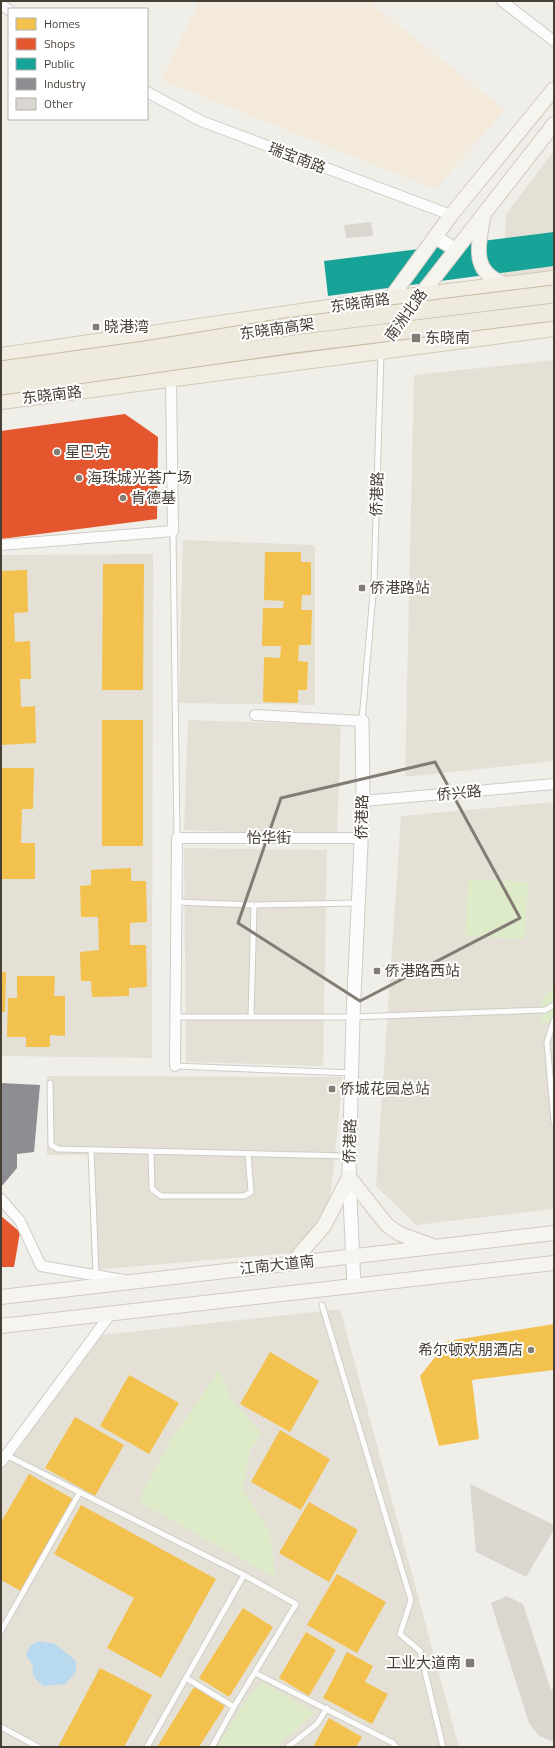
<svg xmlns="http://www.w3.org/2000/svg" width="555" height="1748" font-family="'Titillium Web','Noto Sans SC',sans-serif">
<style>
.residential{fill:#e4e0d6}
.commercial{fill:#f3eadb}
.green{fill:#ddebc9}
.water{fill:#b9d9ef}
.homes{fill:#f2c14e}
.shops{fill:#e4572e}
.public{fill:#17a398}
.industry{fill:#8d8d92}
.building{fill:#dad7d1}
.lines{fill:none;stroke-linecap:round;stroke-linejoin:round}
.service-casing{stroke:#ceccc6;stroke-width:7}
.minor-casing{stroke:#ceccc6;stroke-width:12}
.tertiary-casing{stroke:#ceccc6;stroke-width:15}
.secondary-casing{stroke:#d0cbc0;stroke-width:16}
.primary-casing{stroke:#d3cab6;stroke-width:18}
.service{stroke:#fdfcfc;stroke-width:5}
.minor{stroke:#fdfcfc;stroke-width:10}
.tertiary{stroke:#fdfcfc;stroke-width:13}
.secondary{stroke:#f6f4ee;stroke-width:14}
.primary{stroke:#f1ede3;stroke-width:16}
.trunk-bridge-casing{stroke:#c8bba4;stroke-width:19;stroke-linecap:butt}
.trunk-bridge{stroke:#eeeade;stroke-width:17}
.marked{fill:none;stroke:#827c74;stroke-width:3;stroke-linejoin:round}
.poi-dot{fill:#827c74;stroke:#fff;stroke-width:1.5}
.labels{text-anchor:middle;stroke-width:4;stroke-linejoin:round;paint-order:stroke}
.street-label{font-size:15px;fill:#463f35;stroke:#fff}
.poi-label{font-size:15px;fill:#463f35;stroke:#fff;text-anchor:start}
</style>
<rect width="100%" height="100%" fill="#f0eee9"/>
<path class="residential" d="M554 151V274L503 281 506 214Z
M554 360V761L405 777 414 375Z
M183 540 315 545V705L179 703Z
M153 554 152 1058 1 1056V555Z
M188 720 341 725 337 836 184 830Z
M554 802V1209L416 1225 376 1186 401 816Z
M184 848 327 850 323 1066 186 1062Z
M47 1076 343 1077 330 1200 312 1234 291 1253 92 1270 88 1155H47Z
M340 1309 459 1747H1V1462L3 1458 102 1335Z"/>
<path class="commercial" d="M199 1H368L505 110 435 189 161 80Z"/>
<path class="green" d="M468 879 528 882 525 939 465 936Z
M554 986V1023L541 1022 542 999Z
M219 1370 231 1399 262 1434 250 1450 243 1490 270 1532 275 1578 138 1501 167 1446Z
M262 1682 315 1713 276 1747H217L242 1706Z"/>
<path class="water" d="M39 1641 55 1644 76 1661V1672L65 1684 43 1686 33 1676V1666L26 1655 30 1646Z"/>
<path class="homes" d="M265 552H301V562H311V595H302L301 610H312L311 645H299L298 661 308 662 307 690H298V703L263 702 264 657 280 658 281 646H262L263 608H283L284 601 264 600Z
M103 564H144L143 690H102Z
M27 570 28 612 14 613 15 642 30 641 31 679H20L21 707 35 706 36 743 1 745V571Z
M102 720H143V846H102Z
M1 768H34L33 809H22L21 843H35V879H1Z
M131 868V881H146L147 922 130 923V945H146L147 987 129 988V996L92 997 91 981H81L80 952 99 950 98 917H81L80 886 91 885V870Z
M1 972H6L5 1012H1Z
M17 976H55L54 996H65V1036L50 1035V1047H26V1037H7L8 998H17Z
M554 1324V1370L472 1380 479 1439 439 1446 420 1376 448 1341Z
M270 1352 319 1381 290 1432 240 1404Z
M129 1375 179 1403 149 1454 100 1426Z
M75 1417 124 1445 95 1496 45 1468Z
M280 1430 330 1459 301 1510 251 1482Z
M29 1474 73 1499 21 1591 1 1580V1522Z
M309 1502 358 1530 329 1582 279 1553Z
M81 1505 216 1579 161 1678 107 1648 134 1598 54 1554Z
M337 1574 386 1602 357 1653 307 1625Z
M243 1608 273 1627 229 1697 199 1678Z
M306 1632 336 1650 309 1696 279 1678Z
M347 1652 373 1666 365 1682 388 1694 372 1724 323 1698Z
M100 1668 152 1695 124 1747H58Z
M194 1687 225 1706 199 1747H157Z
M329 1718 362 1737 356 1747H313Z"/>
<path class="shops" d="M125 414 158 437 157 519 1 539V431Z
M1 1216 20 1232 14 1267H1Z"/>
<path class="public" d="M554 232V266L328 296 324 261Z"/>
<path class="industry" d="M1 1083 40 1085 34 1152 17 1154V1168L1 1187Z"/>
<path class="building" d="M371 222 373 236 346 238 344 225Z
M470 1484 554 1525V1530L526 1577 476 1552Z
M507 1596 523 1604 551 1690 554 1687V1742L539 1736 529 1723 491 1603Z"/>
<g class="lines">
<g class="service-casing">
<path id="service" d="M173 531 177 838
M362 720 374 583 381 353
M177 902 254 905 358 903
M251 1016 254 905
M175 1017H353L545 1010 554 1005
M554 1020 547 1042 554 1122
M175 1066 352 1073
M50 1083 51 1145 58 1149 348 1156
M91 1150 96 1274
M151 1152 152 1189 161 1196H244L251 1192 248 1154
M322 1305 411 1600 400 1634 420 1651 443 1747
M6 1455 244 1575 147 1747
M1 1631 80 1492
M255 1673 393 1743 396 1747
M186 1678 234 1707 296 1604 244 1575
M1 1727 38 1747
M212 1747 234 1707
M288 1747 317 1724 327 1708"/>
</g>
<g class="minor-casing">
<path id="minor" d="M502 1 554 41
M1 5 9 10
M147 92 201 121 451 215
M1 545 173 531 171 380
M255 715 362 721
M363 801 554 784
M175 1066 177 838H362
M1 1199 20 1221 41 1266 123 1280
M1 1462 112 1312"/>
</g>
<g class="tertiary-casing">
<path id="tertiary" d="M435 237 456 250
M354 1285 349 1177 353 1017 363 801 362 721"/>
</g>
<g class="secondary-casing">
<path id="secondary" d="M483 218C478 249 471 273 507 285
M416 301 554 124
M381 350 390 299 451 215 554 89
M349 1177 387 1225 400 1234 433 1246
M292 1263 324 1226 349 1177
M1 1297 554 1233
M1 1326 554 1263"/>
</g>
<g class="primary-casing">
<path id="primary" d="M1 356 390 299 554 279
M1 401 554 328"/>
</g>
<use href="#service" class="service"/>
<use href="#minor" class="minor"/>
<use href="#tertiary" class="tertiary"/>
<use href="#secondary" class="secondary"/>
<use href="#primary" class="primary"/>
<g class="trunk-bridge-casing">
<path id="trunk-bridge" d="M1 370 145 350 286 327 554 294
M1 386 293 344 554 312"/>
</g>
<use href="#trunk-bridge" class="trunk-bridge"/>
</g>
<path class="marked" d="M435 762 520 918 360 1001 238 923 281 798Z"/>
<g class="poi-dot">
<rect x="92" y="323" width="8" height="8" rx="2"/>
<rect x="411" y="333" width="10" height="10" rx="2"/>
<circle cx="57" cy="452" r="4"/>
<circle cx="79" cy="478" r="4"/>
<circle cx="123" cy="498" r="4"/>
<rect x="358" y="584" width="8" height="8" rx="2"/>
<rect x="373" y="967" width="8" height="8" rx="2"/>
<rect x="328" y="1085" width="8" height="8" rx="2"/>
<circle cx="531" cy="1350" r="4"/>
<rect x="465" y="1658" width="10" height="10" rx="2"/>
</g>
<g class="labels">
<g class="street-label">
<text transform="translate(297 158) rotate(21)" y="5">瑞宝南路</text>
<text transform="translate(360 303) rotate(-8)" y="5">东晓南路</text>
<text transform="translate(406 315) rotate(-54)" y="5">南洲北路</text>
<text transform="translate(277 329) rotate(-8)" y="5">东晓南高架</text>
<text transform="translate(52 395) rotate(-7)" y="5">东晓南路</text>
<text transform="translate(377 494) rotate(-88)" y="5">侨港路</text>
<text transform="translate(459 793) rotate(-5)" y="5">侨兴路</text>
<text transform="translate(362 817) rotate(-89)" y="5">侨港路</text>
<text x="269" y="843">怡华街</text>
<text transform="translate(350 1141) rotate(-88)" y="5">侨港路</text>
<text transform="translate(277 1265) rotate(-6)" y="5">江南大道南</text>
</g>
<g class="poi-label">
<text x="104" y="332">晓港湾</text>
<text x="425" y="343">东晓南</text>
<text x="65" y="457">星巴克</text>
<text x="87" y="483">海珠城光荟广场</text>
<text x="131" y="503">肯德基</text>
<text x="370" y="593">侨港路站</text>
<text x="385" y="976">侨港路西站</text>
<text x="340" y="1094">侨城花园总站</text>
<text x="523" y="1355" text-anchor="end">希尔顿欢朋酒店</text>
<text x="461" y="1668" text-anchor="end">工业大道南</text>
</g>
</g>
<rect width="555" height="1748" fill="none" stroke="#463f35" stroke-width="4"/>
<rect x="8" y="8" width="140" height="112" fill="#ffffff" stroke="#b5b2ae"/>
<rect x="16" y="18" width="20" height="12" fill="#f2c14e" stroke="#b5b2ae"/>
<text x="44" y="28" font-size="12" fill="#463f35">Homes</text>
<rect x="16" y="38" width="20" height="12" fill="#e4572e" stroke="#b5b2ae"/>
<text x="44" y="48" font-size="12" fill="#463f35">Shops</text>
<rect x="16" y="58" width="20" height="12" fill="#17a398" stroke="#b5b2ae"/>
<text x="44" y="68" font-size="12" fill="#463f35">Public</text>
<rect x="16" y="78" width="20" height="12" fill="#8d8d92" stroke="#b5b2ae"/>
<text x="44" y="88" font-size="12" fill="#463f35">Industry</text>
<rect x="16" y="98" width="20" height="12" fill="#dad7d1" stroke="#b5b2ae"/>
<text x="44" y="108" font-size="12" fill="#463f35">Other</text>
</svg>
